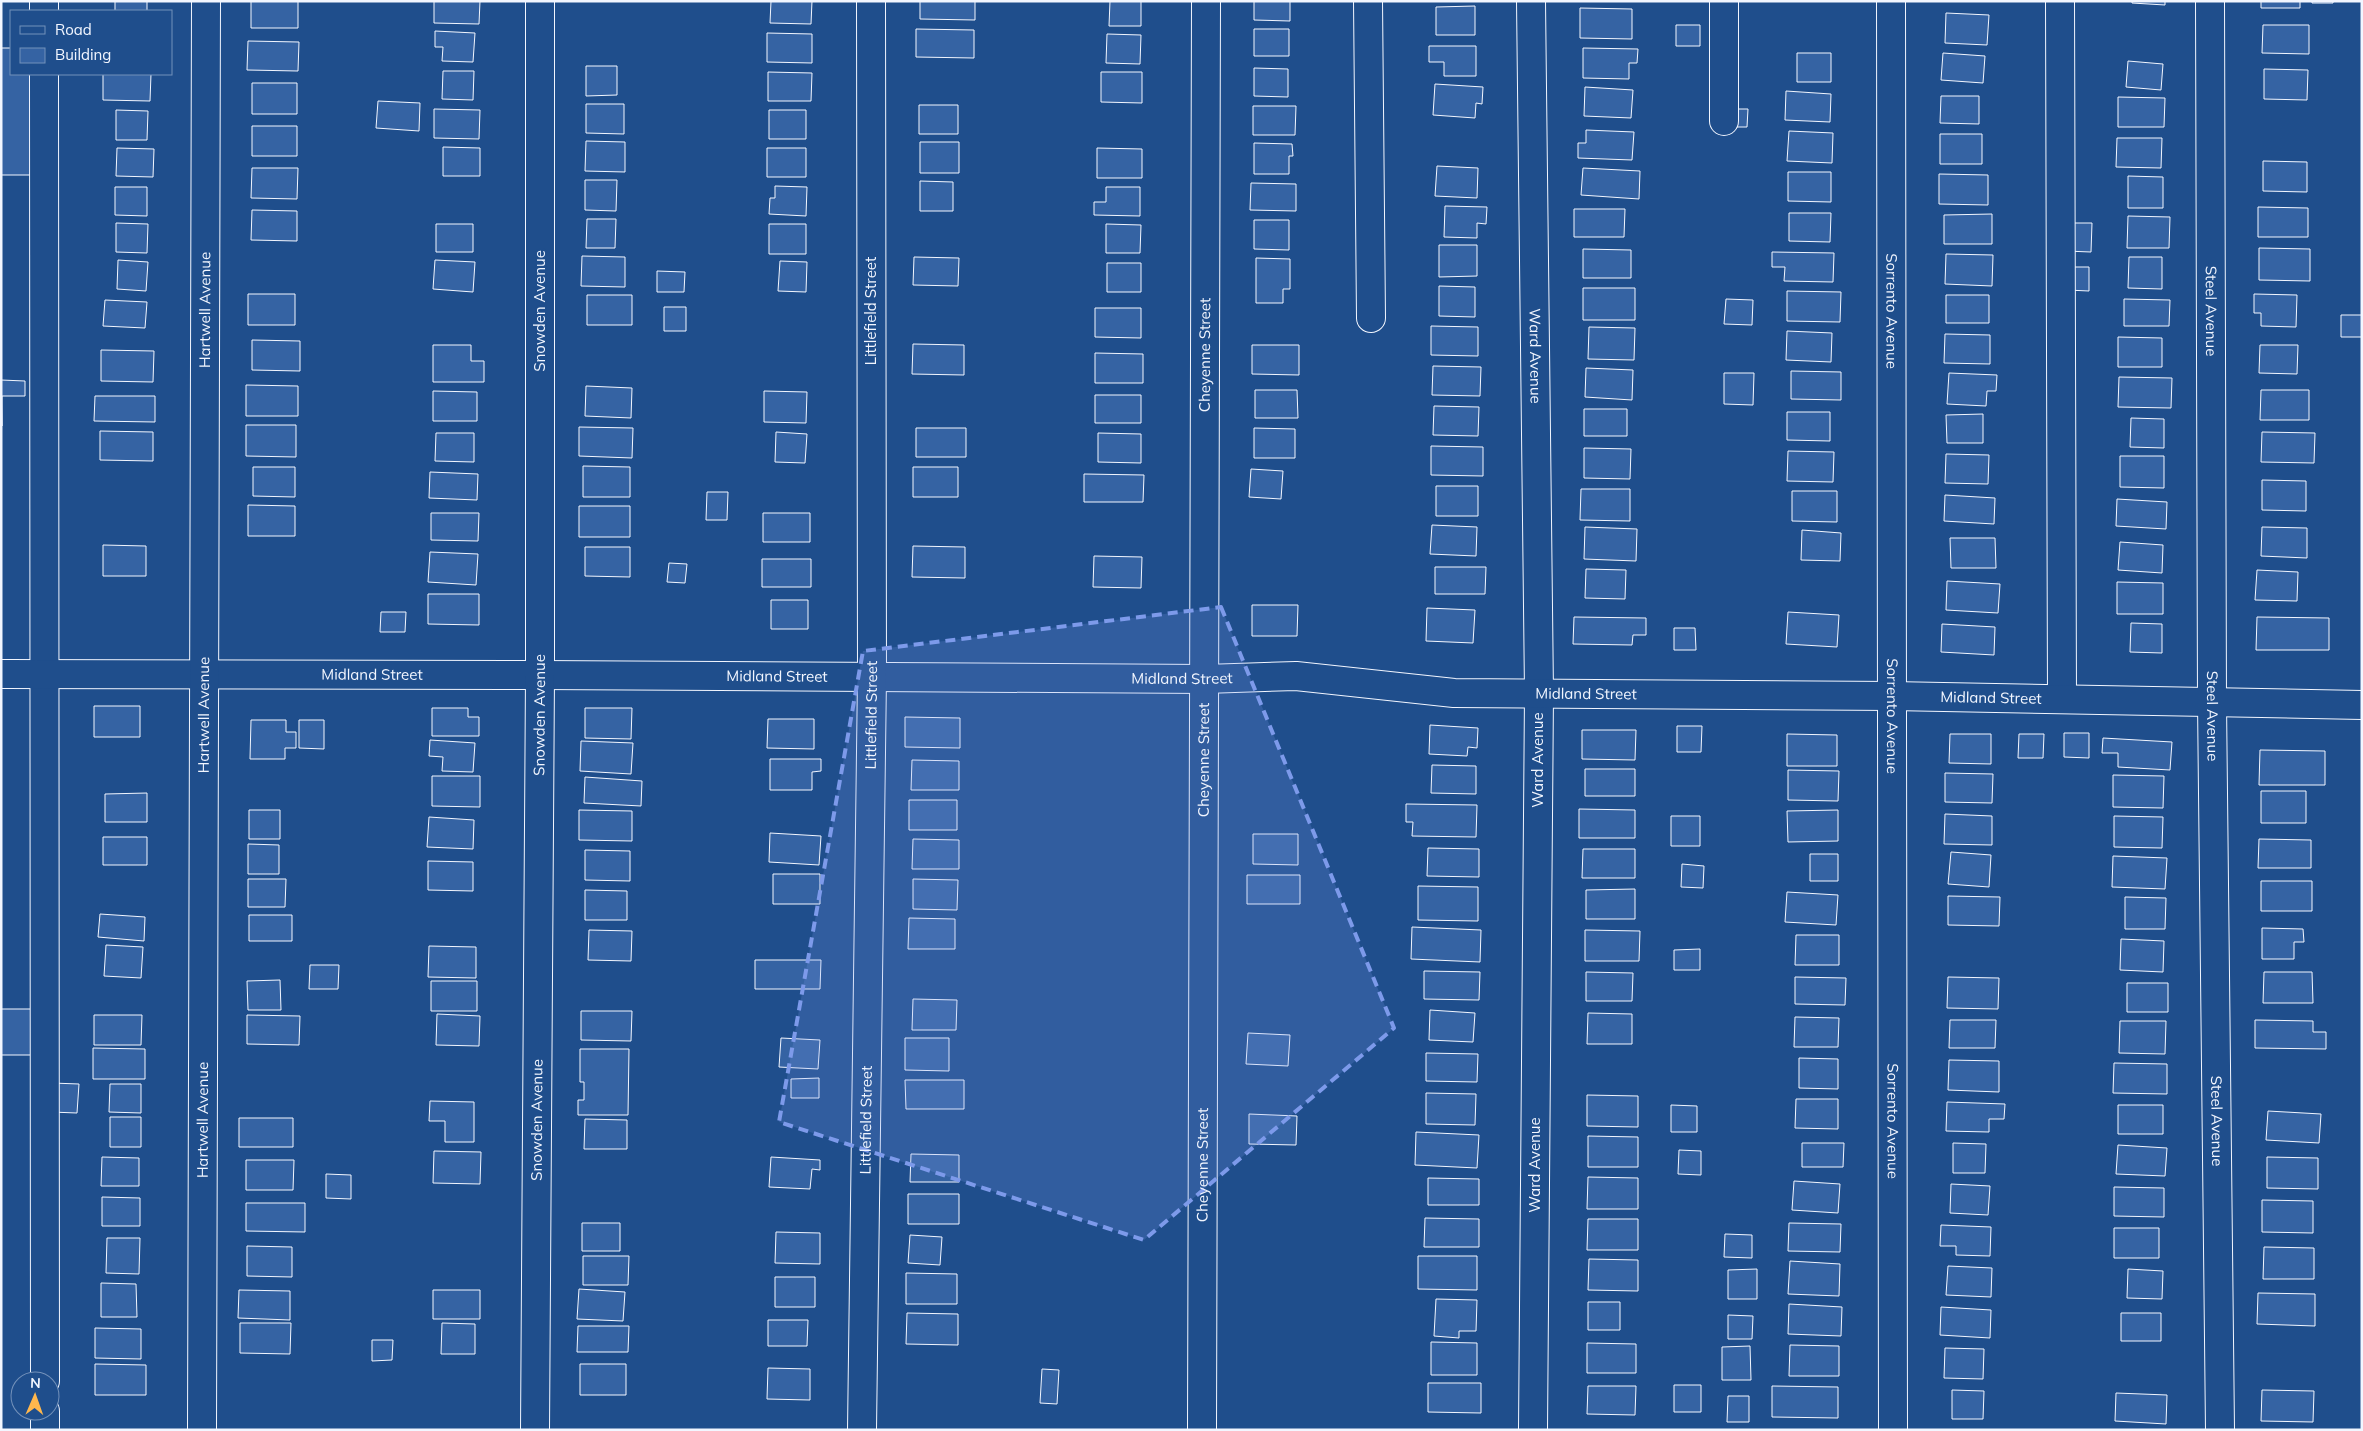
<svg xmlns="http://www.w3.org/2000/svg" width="2363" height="1431" font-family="Mulish,sans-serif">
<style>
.building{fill:#3563a3;stroke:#f2f6ff}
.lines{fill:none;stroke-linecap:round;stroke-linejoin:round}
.minor-casing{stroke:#f2f6ff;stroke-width:30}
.minor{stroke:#1f4e8c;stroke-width:28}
.marked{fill:#7d9aea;fill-opacity:0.2;stroke:#7d9aea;stroke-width:4;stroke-dasharray:10 6;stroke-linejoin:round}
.labels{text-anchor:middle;stroke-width:4;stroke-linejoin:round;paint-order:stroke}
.street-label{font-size:15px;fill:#f2f6ff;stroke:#1f4e8c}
</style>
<rect width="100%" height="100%" fill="#1f4e8c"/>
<path class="building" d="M115 1H147V11H115Z
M251 1H298V28H251Z
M434 1H480L479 24 434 23Z
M771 1H812L811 24 770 23Z
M920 1H975V20L920 19Z
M1110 1H1141V26H1109Z
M1254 1H1290V21L1254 20Z
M2132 1H2165V5L2132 3Z
M2261 1H2300V8H2261Z
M2312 1H2333V3H2312Z
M1475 6V35H1436V7Z
M1580 8 1632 9V39L1580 38Z
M1946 13 1989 15 1987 45 1945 43Z
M1676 25H1700V46H1676Z
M2263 25H2309V54L2262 53Z
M916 29 974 30V58L916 57Z
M1254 29H1289V56H1254Z
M435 31 475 33 473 62 442 61 443 47H435Z
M767 33 812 34V63L767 62Z
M1107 34 1141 35 1140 64 1106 63Z
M248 41 299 42 298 71 247 70Z
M1429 46H1476V76H1444V62H1429Z
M1 48H11V74H31V175H1Z
M1583 48 1638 49 1637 63H1629V79L1583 78Z
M1797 53H1831V82H1797Z
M1943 53 1985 56 1983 83 1941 80Z
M2128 61 2163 64 2161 90 2126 87Z
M586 66H617V95L586 96Z
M1254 68 1288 69V97L1254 96Z
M2264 69 2308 70 2307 100 2264 99Z
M443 71H474L473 100 442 99Z
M768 72 812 73 811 101H768Z
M1101 72H1142V103L1101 102Z
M103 74H151L150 101 103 100Z
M252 83H297V114H252Z
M1435 84 1483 87 1482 104 1476 103 1475 118 1433 115Z
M1585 87 1633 90 1631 118 1584 116Z
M1786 91 1831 94 1830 122 1785 120Z
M1941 96H1979V124L1940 123Z
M2118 97 2165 98 2164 127H2118Z
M378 101 420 103 419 131 376 128Z
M586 104H624V134L586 133Z
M919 105H958V134H919Z
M1253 106H1296L1295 135H1253Z
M434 109 480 110 479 139 434 138Z
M1724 109H1748L1747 127H1724Z
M116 110 148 111 147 140H116Z
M769 110H806V139H769Z
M252 126H297V156H252Z
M1586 130 1634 132 1632 160 1578 158V143H1586Z
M1789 131 1833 133 1832 163 1787 161Z
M1940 134H1982V164H1940Z
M2117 138H2162L2161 168 2116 167Z
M586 141 625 142V172L585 171Z
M920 142H959V173H920Z
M1254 143 1292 144 1293 156H1289V174H1254Z
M443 147 480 148V176H443Z
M117 148 154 149 153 177 116 176Z
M767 148H806V177H767Z
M1097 148 1142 149V178H1097Z
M2263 161 2307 162V192L2263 191Z
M1437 166 1478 168 1477 198 1435 196Z
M252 168H298L297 199 251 198Z
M1583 168 1640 171 1639 199 1581 195Z
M1788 172H1831V202L1788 201Z
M1939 174 1988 175V205L1939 204Z
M2128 176 2163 177V208H2128Z
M585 180H617L616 211 585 210Z
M920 181 953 182V211H920Z
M1251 183 1296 184V211L1250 210Z
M775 186 807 187 806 216 769 214 770 198H775Z
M115 187H147V216L115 215Z
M1106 187H1140V216L1094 215V202H1106Z
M1445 206 1487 207 1486 224 1477 223V238L1444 237Z
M2258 207 2308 208V237H2258Z
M1574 209H1625L1624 237H1574Z
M252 210 297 211V241L251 240Z
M1789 213H1831L1830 242 1789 241Z
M1992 214V244H1944V215Z
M2128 216 2170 217 2169 248H2127Z
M587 219H616L615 248H586Z
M1254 220H1289V250L1254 249Z
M116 223 148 224 147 253 116 252Z
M2066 223H2092L2091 252 2065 251Z
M436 224H473V252H436Z
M769 224H806V254H769Z
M1106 224 1141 225 1140 253H1106Z
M1439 245H1477V276L1439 277Z
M2259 248 2310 249V281L2259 280Z
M1583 249 1631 250V278H1583Z
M1772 252 1834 253 1833 282 1784 281 1785 267H1772Z
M1946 254 1993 255 1992 286 1945 284Z
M582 256 625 257V287L581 286Z
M914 257 959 258 958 286 913 285Z
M2129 257H2162V289L2128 288Z
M1256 258 1290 259V289H1283V303H1256Z
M118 260 148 262 146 291 117 289Z
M435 260 475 262 473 292 433 289Z
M780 261 807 262 806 292 778 291Z
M1107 263H1141V292H1107Z
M2067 267H2089V291L2067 290Z
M657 271 685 272 684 292H657Z
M1439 286 1475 287V317L1439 316Z
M1583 288H1635V320H1583Z
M1787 291 1841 292 1840 322 1787 321Z
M248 294H295V325H248Z
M2254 294 2297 295 2296 327 2261 326V313H2254Z
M587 295H632V325H587Z
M1946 295H1989V323H1946Z
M1726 299 1753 300 1752 325 1724 324Z
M2124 299 2170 300 2169 326H2124Z
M105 300 147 302 145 328 103 326Z
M664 307H686V331H664Z
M1095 308H1141V338L1095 337Z
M2341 315H2362V337H2341Z
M1431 326 1478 327V356L1431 355Z
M1589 327 1635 328 1634 360 1588 359Z
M1787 331 1832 333 1831 362 1786 360Z
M1945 334 1990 335V364L1944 363Z
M2118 337 2162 338V367H2118Z
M252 340 300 341V371L252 370Z
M913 344 964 345V375L912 374Z
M433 345H471V361H484V382H433Z
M1252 345H1299V375L1252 374Z
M2260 345H2298L2297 374 2259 373Z
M101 350 154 351 153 382 101 381Z
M1095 353 1143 354V383H1095Z
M1433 366 1481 367 1480 396 1432 395Z
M1586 368 1633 370 1632 400 1585 397Z
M1791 371 1841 372V400L1791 399Z
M1724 373H1754L1753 405 1724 404Z
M1949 373 1997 375 1996 391H1987L1986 406 1947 404Z
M2119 377 2172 378 2171 408 2118 407Z
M1 380 25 381V396H2V426Z
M246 385 298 386V416H246Z
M586 386 632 388 631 418 585 416Z
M1255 390H1297L1298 418H1255Z
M2261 390H2309V420H2260Z
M433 391 477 392V421H433Z
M764 391 807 392 806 423 764 422Z
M1095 395H1141V423H1095Z
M95 396H155V422L94 421Z
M1434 406 1479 407 1478 436 1433 435Z
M1584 409H1627V436H1584Z
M1787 412H1830V441L1787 440Z
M1983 414V443H1947L1946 415Z
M2131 418 2164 419V448L2130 447Z
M246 425H296V457L246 456Z
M579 427 633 428 632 458 579 456Z
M916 428H966V457H916Z
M1254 428 1295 429V458H1254Z
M100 431 153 432V461L100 460Z
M776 432 807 434 805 463 775 462Z
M2262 432 2315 433 2314 463 2261 462Z
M436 433H474V462L435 461Z
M1098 433 1141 434V463L1098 462Z
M1431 446 1483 447V476L1431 475Z
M1584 448 1631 449 1630 479 1584 478Z
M1788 451 1834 452 1833 482 1787 481Z
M1946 454 1989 455 1988 484 1945 483Z
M2120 456H2164V488L2120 487Z
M583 466 630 467V497H583Z
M253 467H295V497L253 496Z
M913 467H958V497H913Z
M1251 469 1283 471 1281 499 1249 497Z
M430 472 478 474 477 500 429 498Z
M1084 474 1144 475 1143 502H1084Z
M2262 480 2306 481V511L2262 510Z
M1436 486H1478V516H1436Z
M1581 489H1630V521L1580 520Z
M1792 491H1837V522L1792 521Z
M707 492H728L727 520H706Z
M1945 495 1995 498 1994 524 1944 521Z
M2117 499 2167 502 2166 529 2116 526Z
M248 505 295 506V536H248Z
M579 506H630V537H579Z
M431 513H479L478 541 431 540Z
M763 513H810V542H763Z
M1432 525 1477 527 1476 556 1430 554Z
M1585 527 1637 529 1636 561 1584 559Z
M2262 527 2307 528V558L2261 556Z
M1802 530 1841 533 1840 561 1801 560Z
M1950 538H1995L1996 568H1951Z
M2120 542 2163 545 2162 573 2118 570Z
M103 545 146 546V576H103Z
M913 546 965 547V578L912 577Z
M585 547H630V577L585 576Z
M430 552 478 554 476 585 428 582Z
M1094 556 1142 557 1141 588 1093 587Z
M762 559H811V587H762Z
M669 563 687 564 685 583 667 582Z
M1435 567H1486L1485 594H1435Z
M1586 569 1626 570 1625 599 1585 598Z
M2257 570 2298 572 2297 601 2255 600Z
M1947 581 2000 584 1998 613 1946 610Z
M2117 582 2163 583V614H2117Z
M428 594H479V625L428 624Z
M771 600H808V629H771Z
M1252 605H1298L1297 636H1252Z
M1427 608 1475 610 1473 643 1426 641Z
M381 612H406L405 632H380Z
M1788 612 1839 615 1837 647 1786 644Z
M1574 617 1646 618V635H1633L1632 645 1573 644Z
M2257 617 2329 618V650H2256Z
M2131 623 2162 624V653L2130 652Z
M1942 624 1995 627 1994 655 1941 652Z
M1674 628H1695L1696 650H1674Z
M94 706H140V737H94Z
M432 708H468V717H479V736H432Z
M585 708H632L631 739 585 738Z
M905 717 960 718V748L905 747Z
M768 719H814V749L767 748Z
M251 720H286V732H296V748H285V759H250Z
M299 720H324V749L299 748Z
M1430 725 1478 728 1477 748 1468 747 1467 756 1429 754Z
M1677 726H1702L1701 752H1677Z
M1582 730H1636L1635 760 1582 759Z
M2064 733H2089V758L2064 757Z
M1787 734 1837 735V766H1787Z
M1950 734H1991V764L1949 763Z
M2019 734H2044L2043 758H2018Z
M2103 738 2172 742 2170 770 2118 767V753H2102Z
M430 740 475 743 473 772 442 771 443 757 429 756Z
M581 741 633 743 631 774 580 771Z
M2260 750 2325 751V785H2259Z
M770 759H821V771L812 772V790H770Z
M912 760 959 761V790H911Z
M1432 765 1476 766V794L1431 793Z
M1585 769H1635V796H1585Z
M1788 770 1839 771 1838 801 1788 800Z
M1945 773 1993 774 1992 803 1945 802Z
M2113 775 2164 776 2163 808 2113 807Z
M432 776H480V807L432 806Z
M585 777 642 781 641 806 584 803Z
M2261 791H2306V823H2261Z
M147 793V822H105V794Z
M909 800H957V830H909Z
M1406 804 1477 805 1476 837 1412 836 1413 822H1406Z
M1579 809 1635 810V838H1579Z
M249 810H280V839H249Z
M579 810 632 811V841L579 840Z
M1838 810V841L1788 842 1787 811Z
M1945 814 1992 816V845L1944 844Z
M1671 816H1700V846H1671Z
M2114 816 2163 817 2162 848 2114 847Z
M429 817 474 820 473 849 427 847Z
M770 833 821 836 819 865 769 862Z
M1253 834H1298V865L1253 864Z
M103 837H147V865H103Z
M913 839 959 840V869H912Z
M2259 839 2311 840V868H2258Z
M248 844 279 845V874H248Z
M1428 848 1479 849V877L1427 876Z
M1583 849H1635V878H1582Z
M585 850 630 851V881L585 880Z
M1951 852 1991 855 1989 887 1948 884Z
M1810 854H1838V881H1810Z
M2113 856 2167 858 2165 889 2112 887Z
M428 861 473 862V891L428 890Z
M1682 864 1704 866 1703 888 1681 887Z
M773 874H820V904H773Z
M1247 875H1300V904H1247Z
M248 879H286L285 907H248Z
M913 879 958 880 957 910 913 909Z
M2261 881H2312V911H2261Z
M1418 886 1478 887V921L1418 920Z
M1635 889V919H1586V890Z
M585 890 627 891V920H585Z
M1787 892 1838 895 1836 925 1785 922Z
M1948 896 2000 897 1999 926 1948 925Z
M2125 897 2166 898 2165 929H2125Z
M100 914 145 917 144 941 98 937Z
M249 915H292V941H249Z
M909 918 955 919V949H908Z
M1412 927 1481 930 1480 962 1411 959Z
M2262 928 2303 929 2304 942H2294V959H2262Z
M589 930 632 931 631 961 588 960Z
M1585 930 1640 931 1639 961H1585Z
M1796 935H1839V965H1795Z
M2121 939 2164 941 2163 972 2120 970Z
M106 945 143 947 141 978 104 976Z
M429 946 476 947V978L428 977Z
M1700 949V970H1674V950Z
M755 960H821L820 989H755Z
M310 965H339L338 989H309Z
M1424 971 1480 972 1479 1000 1424 999Z
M1586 972 1633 973 1632 1001H1586Z
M2264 972H2312L2313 1003H2263Z
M1795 977 1846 978 1845 1005 1795 1004Z
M1948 977 1999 978 1998 1009 1947 1008Z
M280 980 281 1010H248L247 981Z
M431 981H477V1011H431Z
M2127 983H2168V1012H2127Z
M913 999 957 1000 956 1030H912Z
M1 1009H31V1055H1Z
M1430 1010 1475 1013 1473 1042 1429 1040Z
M581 1011H632L631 1041 581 1040Z
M1588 1013 1632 1014V1044H1587Z
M437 1014 480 1016 479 1046 436 1045Z
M94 1015H142L141 1045H94Z
M247 1015 300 1016 299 1045 247 1044Z
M1795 1017 1839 1018 1838 1047H1794Z
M1950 1020H1996L1995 1048H1949Z
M2255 1020 2313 1021V1032H2326V1049L2255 1048Z
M2120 1021H2166L2165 1054 2119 1053Z
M1248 1033 1290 1035 1288 1066 1246 1064Z
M781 1038 820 1040 818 1069 779 1067Z
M905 1038H949V1071L905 1070Z
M93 1048 145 1049V1079H93Z
M580 1049H629L628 1115H578V1100H584V1082H580Z
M1426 1053 1478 1054 1477 1082 1426 1081Z
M1799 1058 1838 1059V1089L1799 1088Z
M1949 1060 1999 1061V1092L1948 1090Z
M2114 1063 2167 1064V1094L2113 1093Z
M819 1078V1098H791V1079Z
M905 1080H964V1109H906Z
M52 1083 79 1084 77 1113 51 1112Z
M110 1084H141V1113L109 1112Z
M1426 1093 1476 1094 1475 1125 1426 1124Z
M1587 1095 1638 1096V1127L1587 1126Z
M1796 1099H1838V1129L1795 1128Z
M430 1101 474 1102V1142H445V1121H429Z
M1947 1102 2005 1104 2004 1119H1989V1132L1946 1131Z
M1671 1105 1697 1106V1132H1671Z
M2118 1105H2163V1134H2118Z
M2268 1111 2321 1114 2319 1143 2266 1140Z
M1249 1114 1297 1116 1296 1145 1249 1144Z
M110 1117H141V1147H110Z
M239 1118H293V1147H239Z
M585 1119 627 1120V1149H584Z
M1416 1132 1479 1135 1477 1168 1415 1165Z
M1588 1136 1638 1137V1167H1588Z
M1802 1143H1844L1843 1167H1802Z
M1953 1143 1986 1144 1985 1173H1953Z
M2118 1145 2167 1148 2165 1176 2116 1174Z
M1679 1150 1701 1151V1175L1678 1174Z
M434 1151 481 1152 480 1184 433 1183Z
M911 1154 959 1155V1182H910Z
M102 1157 139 1158V1186H101Z
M771 1157 820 1160V1170L812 1169 810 1189 769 1187Z
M2267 1157 2318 1158V1189L2267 1188Z
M246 1160H294L293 1190H246Z
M326 1174 351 1175V1199L326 1198Z
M1588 1177 1638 1178V1209H1587Z
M1428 1178 1479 1179V1205H1428Z
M1794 1181 1840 1184 1838 1213 1792 1210Z
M1951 1184 1990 1186 1988 1215 1950 1213Z
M2114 1187 2164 1188V1217L2114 1216Z
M908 1194H959V1224H908Z
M102 1197 140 1198V1226H102Z
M2262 1200 2313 1201V1233L2262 1232Z
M246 1203H305V1232L246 1231Z
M1425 1218 1479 1219V1247H1424Z
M1588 1219H1638V1250H1587Z
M582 1223H620V1251H582Z
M1789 1223 1841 1224 1840 1252 1788 1251Z
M1941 1225 1991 1227 1990 1256 1956 1255V1246H1940Z
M2114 1228H2159V1258H2114Z
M776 1232 820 1233V1264L775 1263Z
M1725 1234 1752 1235V1258L1724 1257Z
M910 1235 942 1237 940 1265 908 1263Z
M107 1238H140L139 1274 106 1273Z
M247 1246 292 1247V1277L247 1276Z
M2264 1247 2314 1248V1279H2263Z
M583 1256H629L628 1285H583Z
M1418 1256H1477V1290L1418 1289Z
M1589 1259 1638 1260V1291L1588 1290Z
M1790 1261 1840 1264 1839 1296 1788 1294Z
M1948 1266 1992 1268 1991 1297 1946 1295Z
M1757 1269V1299H1728V1270Z
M2128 1269 2163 1271 2162 1299 2127 1298Z
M906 1273 957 1274V1304H906Z
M775 1277H815V1307H775Z
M101 1283 136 1284 137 1317H101Z
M579 1289 625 1292 623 1321 577 1319Z
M239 1290 290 1291V1320L238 1318Z
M433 1290H480V1319H433Z
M2258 1293 2315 1294V1326L2257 1324Z
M1436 1299 1477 1300 1476 1331H1459V1338L1434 1336Z
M1588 1302H1620V1330H1588Z
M1789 1304 1842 1307 1841 1336 1788 1334Z
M1941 1307 1991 1310 1990 1338 1940 1335Z
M907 1313 958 1314V1345L906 1344Z
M2121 1313H2161V1341H2121Z
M1728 1315 1753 1316 1752 1339H1728Z
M768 1320H808L807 1346H768Z
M240 1323H291L290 1354 240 1353Z
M442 1323 475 1324V1354H441Z
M578 1326H629L628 1352H577Z
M95 1328 141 1329V1359L95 1358Z
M372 1340H393L392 1360 372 1361Z
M1431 1342 1477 1343V1375H1431Z
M1587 1343 1636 1344V1373H1587Z
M1790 1345 1839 1346V1376H1789Z
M1750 1346 1751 1380H1722V1347Z
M1945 1348 1984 1349 1983 1379 1944 1378Z
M95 1364 146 1365V1395H95Z
M580 1364H626V1395H580Z
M768 1368 810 1369V1400L767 1399Z
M1042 1369 1059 1370 1057 1404 1040 1403Z
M1428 1383H1481V1413L1428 1412Z
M1674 1385H1701V1412H1674Z
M1588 1386H1636L1635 1415 1587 1414Z
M1772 1386 1838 1387V1418L1772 1417Z
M1952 1390 1984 1391 1983 1419H1952Z
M2262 1390 2314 1391 2313 1422 2261 1421Z
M2116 1393 2167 1395 2166 1424 2115 1421Z
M1728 1396H1749V1422H1727Z"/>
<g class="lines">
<g class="minor-casing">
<g id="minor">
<path d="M44 1V11"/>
<path d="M1368 1 1371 318"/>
<path id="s1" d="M1531 1 1539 693 1533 1430"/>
<path id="s2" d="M1891 1 1893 1430"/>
<path d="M2060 1 2062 699"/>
<path id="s3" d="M2210 1 2212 702 2220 1430"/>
<path d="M44 74 45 1381"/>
<path d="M1724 121V1"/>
<path id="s4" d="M1 674 540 675 1205 679 1296 676 1454 693 1892 696 2362 705"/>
<path d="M45 1411V1430"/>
<path id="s5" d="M202 1430 206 1"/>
<path id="s6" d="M535 1430 540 675V1"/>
<path id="s7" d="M862 1430 872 677 871 1"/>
<path id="s8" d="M1202 1430 1206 1"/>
</g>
</g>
<use href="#minor" class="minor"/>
</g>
<path class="marked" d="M1221 607 1394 1028 1144 1240 779 1122 863 651Z"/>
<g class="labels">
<g class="street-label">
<text dy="5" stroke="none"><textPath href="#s5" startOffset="1120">Hartwell Avenue</textPath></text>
<text transform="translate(540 311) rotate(-90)" y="5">Snowden Avenue</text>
<text transform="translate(871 311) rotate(-90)" y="5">Littlefield Street</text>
<text dy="5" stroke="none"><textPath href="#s2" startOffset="310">Sorrento Avenue</textPath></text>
<text dy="5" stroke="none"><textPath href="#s3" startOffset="310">Steel Avenue</textPath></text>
<text dy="5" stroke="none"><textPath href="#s8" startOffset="1075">Cheyenne Street</textPath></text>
<text dy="5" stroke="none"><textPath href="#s1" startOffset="355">Ward Avenue</textPath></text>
<text dy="5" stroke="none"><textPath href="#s4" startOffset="371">Midland Street</textPath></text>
<text dy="5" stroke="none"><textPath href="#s4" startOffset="776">Midland Street</textPath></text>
<text dy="5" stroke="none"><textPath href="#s4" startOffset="1181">Midland Street</textPath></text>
<text dy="5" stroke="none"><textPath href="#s4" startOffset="1586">Midland Street</textPath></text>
<text dy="5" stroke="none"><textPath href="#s4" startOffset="1991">Midland Street</textPath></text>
<text dy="5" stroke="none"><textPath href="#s5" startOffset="715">Hartwell Avenue</textPath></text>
<text dy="5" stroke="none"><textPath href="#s6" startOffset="715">Snowden Avenue</textPath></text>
<text dy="5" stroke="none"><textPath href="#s7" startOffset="715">Littlefield Street</textPath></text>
<text dy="5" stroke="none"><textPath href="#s2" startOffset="715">Sorrento Avenue</textPath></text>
<text dy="5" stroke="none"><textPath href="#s3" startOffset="715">Steel Avenue</textPath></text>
<text transform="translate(1538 760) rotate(-90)" y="5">Ward Avenue</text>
<text dy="5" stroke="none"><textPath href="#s8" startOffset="670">Cheyenne Street</textPath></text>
<text dy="5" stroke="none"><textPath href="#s5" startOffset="310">Hartwell Avenue</textPath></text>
<text dy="5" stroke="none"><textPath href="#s6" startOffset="310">Snowden Avenue</textPath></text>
<text dy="5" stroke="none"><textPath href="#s7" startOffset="310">Littlefield Street</textPath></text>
<text dy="5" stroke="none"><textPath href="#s2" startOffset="1120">Sorrento Avenue</textPath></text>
<text dy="5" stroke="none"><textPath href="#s3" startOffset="1120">Steel Avenue</textPath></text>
<text dy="5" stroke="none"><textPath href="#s8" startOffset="265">Cheyenne Street</textPath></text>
<text transform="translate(1535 1165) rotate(-90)" y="5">Ward Avenue</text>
</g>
</g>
<rect width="2363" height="1431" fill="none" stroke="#f2f6ff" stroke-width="5"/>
<rect x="10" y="10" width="162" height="65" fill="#1f4e8c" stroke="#7391ba"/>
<rect x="20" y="26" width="25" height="8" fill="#1f4e8c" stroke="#7391ba"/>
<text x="55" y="35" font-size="15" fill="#f2f6ff">Road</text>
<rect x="20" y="48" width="25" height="15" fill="#3563a3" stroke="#7391ba"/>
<text x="55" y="60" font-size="15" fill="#f2f6ff">Building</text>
<g transform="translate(35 1396) rotate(2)"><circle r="24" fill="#1f4e8c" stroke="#7391ba"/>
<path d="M0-4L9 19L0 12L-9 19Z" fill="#ffb74d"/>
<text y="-8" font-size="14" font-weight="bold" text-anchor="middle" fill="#f2f6ff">N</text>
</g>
</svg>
